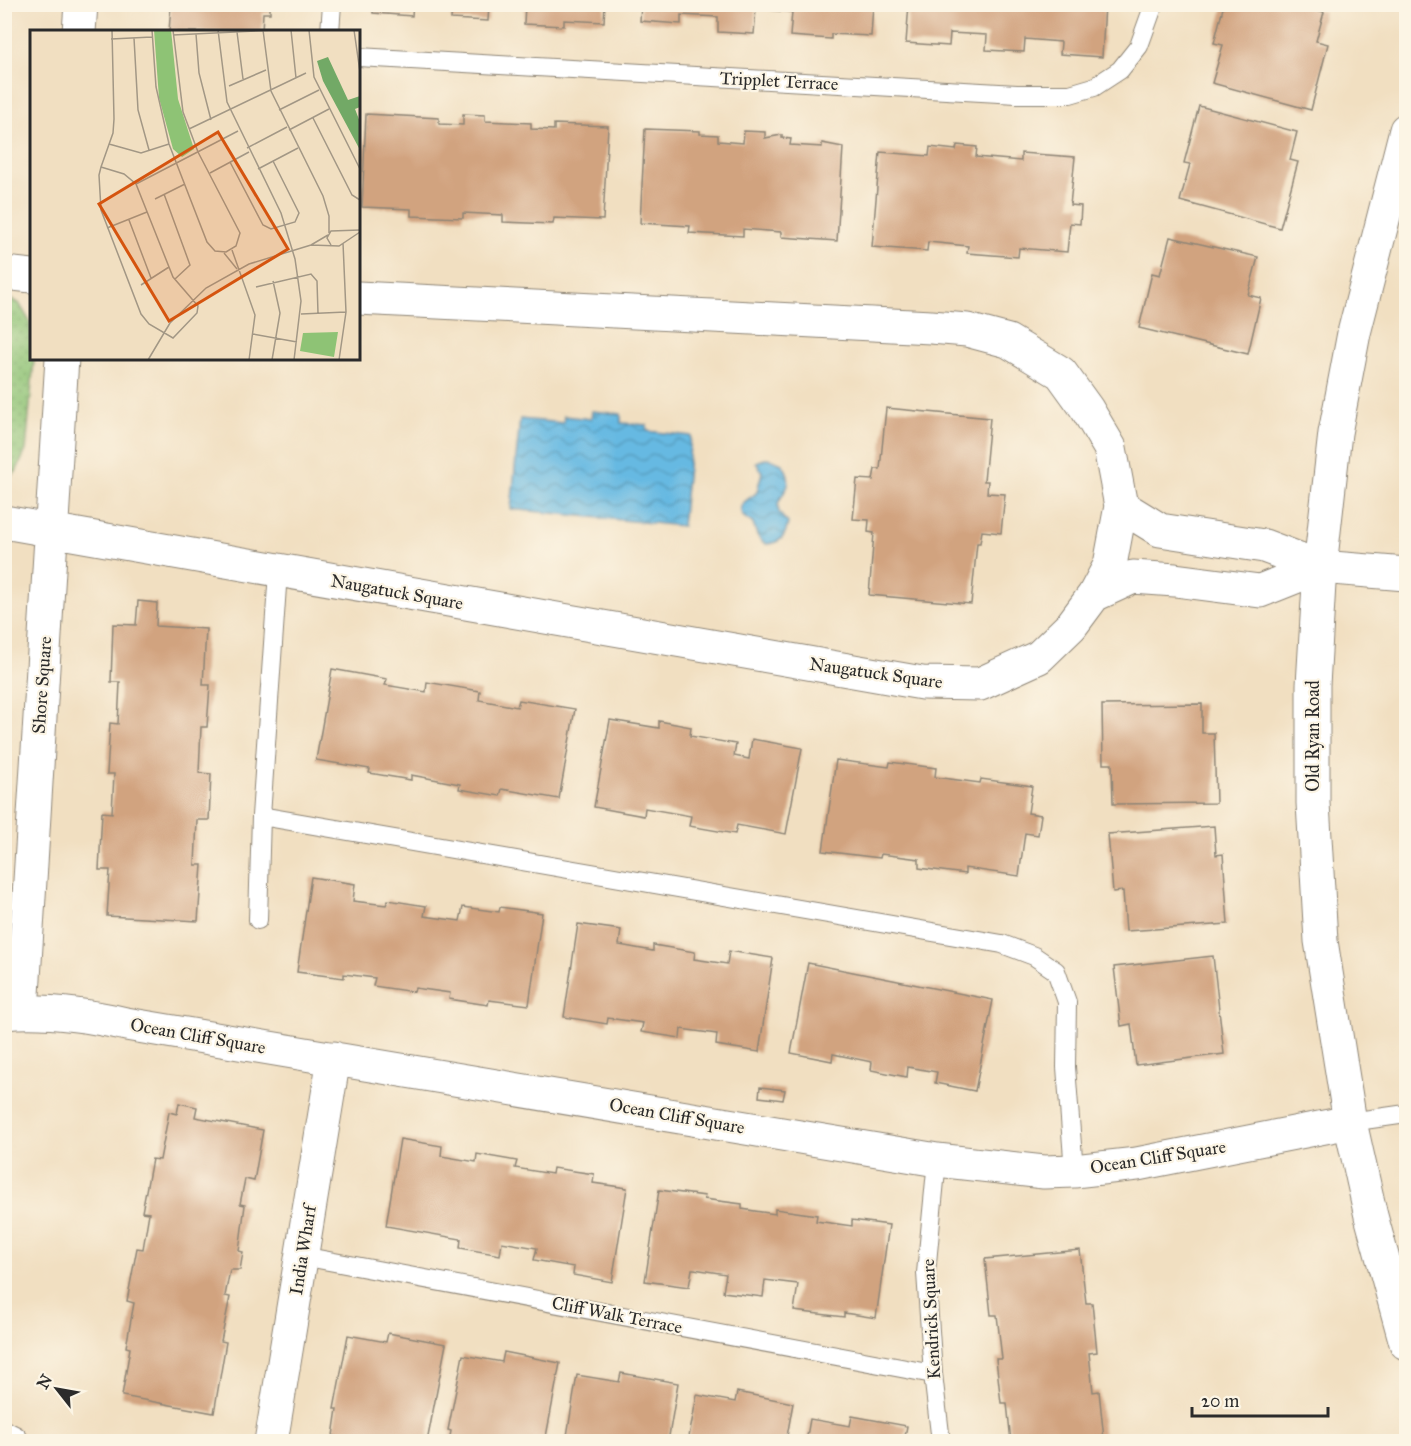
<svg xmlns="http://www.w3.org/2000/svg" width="1411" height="1446" font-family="'IM FELL Great Primer',serif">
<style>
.park{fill:url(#park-dots);stroke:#5c7750;stroke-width:1.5}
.water{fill:url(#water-waves);stroke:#487286;stroke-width:1.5}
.building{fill:#d1a37f}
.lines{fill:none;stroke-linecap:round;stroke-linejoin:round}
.service-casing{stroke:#8e8576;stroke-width:20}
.minor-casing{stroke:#8e8576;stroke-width:35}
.tertiary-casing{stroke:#8e8576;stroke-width:35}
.service{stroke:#fff;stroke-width:18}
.minor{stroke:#fff;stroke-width:33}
.tertiary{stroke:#fff;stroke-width:33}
.labels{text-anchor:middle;stroke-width:4.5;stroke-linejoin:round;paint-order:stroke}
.street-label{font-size:18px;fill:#2b2b2b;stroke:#fcf5e5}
.inset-road{fill:none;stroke:#a29785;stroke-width:1.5}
.view{fill:#d5540f;fill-opacity:0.15;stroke:#d5540f;stroke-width:3}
.inset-edge{fill:none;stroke:#2b2b2b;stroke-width:3}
</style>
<defs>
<pattern id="park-dots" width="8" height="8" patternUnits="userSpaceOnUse" patternTransform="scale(1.5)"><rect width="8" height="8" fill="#8ec375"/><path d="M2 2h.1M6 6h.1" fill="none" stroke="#749f60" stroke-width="1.8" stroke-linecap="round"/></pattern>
<pattern id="water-waves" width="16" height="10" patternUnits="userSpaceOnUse" patternTransform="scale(1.5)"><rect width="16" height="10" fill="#66b9e2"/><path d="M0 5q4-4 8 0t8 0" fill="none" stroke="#5497b7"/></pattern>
</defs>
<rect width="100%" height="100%" fill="#fcf5e5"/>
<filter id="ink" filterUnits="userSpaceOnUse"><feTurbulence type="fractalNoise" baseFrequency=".0167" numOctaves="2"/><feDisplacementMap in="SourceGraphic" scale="12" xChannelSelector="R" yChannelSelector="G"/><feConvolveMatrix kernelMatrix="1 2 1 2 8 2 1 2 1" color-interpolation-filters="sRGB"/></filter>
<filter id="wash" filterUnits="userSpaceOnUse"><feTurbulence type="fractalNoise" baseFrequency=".008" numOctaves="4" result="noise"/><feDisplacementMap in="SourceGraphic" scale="24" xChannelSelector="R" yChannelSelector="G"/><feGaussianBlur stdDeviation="1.35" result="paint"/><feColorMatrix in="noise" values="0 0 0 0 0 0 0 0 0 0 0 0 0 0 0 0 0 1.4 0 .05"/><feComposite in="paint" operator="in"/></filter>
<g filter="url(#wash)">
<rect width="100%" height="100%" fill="#f1dfc1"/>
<path class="park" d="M4 297 19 303 30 322 32 358 34 359 26 450 16 472 5 481Z"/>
<path class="water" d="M592 411 621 414V423L647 425V431L691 436 682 526 511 509 520 419 563 423 564 416 591 419Z
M768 458 782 464C801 489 772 495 779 512 781 516 785 520 788 523 785 537 781 543 766 544 756 538 757 533 753 524 750 520 744 519 742 514 736 502 752 499 757 492L762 472 756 462Z"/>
<g id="blocks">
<path class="building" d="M171 4H270V13H263L262 32H169Z
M373 4H413L412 16 373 13Z
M452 4H489L488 21 451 19Z
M525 4H605L604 22 564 20V26L524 24Z
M641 4H873L871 36 831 34V39L790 36 792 12 756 9 754 34 718 32V17L681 15V24L640 21Z
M909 4H1105L1102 57 1060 54 1061 42 1025 39 1024 52 986 50 987 35 950 33 949 46 906 43Z
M1224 4H1296L1324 12 1316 41 1328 44 1311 110 1212 83 1223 45 1214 43Z
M1199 106 1297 132 1290 160 1298 162 1280 228 1180 201 1190 164 1184 163Z
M366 114 439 118V124L463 125V114L485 115V121L531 123V129L554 130V124L608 126 603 220 554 218 553 224 503 222V215L463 213V218L411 216V209L362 207Z
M645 129 700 131V134L718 135V141L743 143 744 131 765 132V138L782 135V138L791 139 790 145 822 147V143L843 147 837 241 781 237V232L743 229V236L689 233 690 226 640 223Z
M957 145 977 147 976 157 1021 161V153L1075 157 1070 205 1081 206 1080 224 1070 223 1067 252 1019 248 1018 257 967 253 968 246 928 242 927 251 872 247 880 152 929 156 930 147 956 150Z
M1170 237 1258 257 1248 295 1261 298 1248 354 1139 328 1152 273 1160 275Z
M886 408 990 418 984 481H988L987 493 1005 494 1001 533 982 531 980 543H977L971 604 869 595 874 533 868 532 869 520 853 519 857 479 873 480 875 469H880Z
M138 601 157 603 156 626 206 629 203 685H210L207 727H201L199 773 211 774 209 820H197L195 865H202L198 921 107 916 110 870H99L102 812 112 813 114 774H107L110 723 118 724 120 682H111L113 624 136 625Z
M332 669 387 679 385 685 426 692 427 682 480 691 479 700 517 707 519 700 575 709 559 799 502 789 500 796 459 789 460 784 411 775V780L369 773 370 769 316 760Z
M1202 704V733H1214L1216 803 1113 804 1112 764H1103L1102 705Z
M610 720 659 728V721L691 727 690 736 736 744 734 756 749 759 752 739 802 748 786 834 737 825 735 834 689 826 691 816 645 808 644 816 594 807Z
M836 760 889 767 890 762 936 768 935 777 980 783 981 779 1032 786 1028 813 1041 815 1038 835 1025 833 1019 876 965 868V874L919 868V859L881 854 880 858 823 851Z
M1214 826 1216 855 1223 854 1228 924 1126 931 1123 891 1113 892 1108 834Z
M311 877 355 884 353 901 386 905 388 900 426 906 424 916 460 921 463 907 499 912 500 907 542 913 529 1005 489 1000 488 1005 449 999 450 993 415 988 414 992 373 986 375 978 344 974V978L297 972Z
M578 924 621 930 619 945 653 951V945L695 952 694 959 727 964 729 951 773 958 759 1052 716 1045 717 1034 681 1029 680 1038 641 1032 643 1023 608 1018 607 1024 564 1017Z
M1213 956 1224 1054 1136 1065 1131 1024 1121 1026 1114 967Z
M808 963 993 1000 975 1091 935 1083 937 1072 908 1067 907 1077 871 1070 872 1062 833 1054 832 1061 791 1053Z
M760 1087 785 1090 783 1100 759 1097Z
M179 1103 197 1107 195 1117 263 1130 254 1181 245 1179 240 1204 245 1205 239 1251 243 1252 240 1270H230L225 1296 230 1297 221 1341 226 1342 214 1413 122 1396 130 1348 126 1347 134 1303 127 1301 137 1248 143 1249 149 1213 142 1212 152 1159 160 1160 169 1112 177 1114Z
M400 1139 442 1146 441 1156 476 1162 477 1154 517 1161 515 1168 552 1174 553 1168 594 1174 593 1183 627 1188 612 1282 573 1275 574 1267 534 1260 537 1248 502 1242 500 1255 460 1248 461 1239 386 1226Z
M659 1190 705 1196 704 1199 742 1204V1209L775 1214V1209L817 1215 816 1221 852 1226V1220L889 1225 876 1318 844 1313V1317L794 1311 798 1284 765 1280 763 1297 723 1292 726 1274 694 1269H692L689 1287 645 1281Z
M1080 1250 1086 1303H1092L1097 1352 1089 1353 1093 1392 1099 1391 1104 1439 1112 1438V1442H1011L1007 1403H1001L996 1359H1002L997 1315H991L985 1259Z
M388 1333 446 1344 427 1442H359L333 1436 337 1409H334L348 1335 386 1342Z
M504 1352 560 1363 545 1442H449L451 1431 448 1430 463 1355 502 1362Z
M621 1373 678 1383 668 1442H566L577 1375 619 1382Z
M737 1392 793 1403 786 1442H688L697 1395 735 1402Z
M852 1416 907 1426 904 1442H806L810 1419 850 1426Z"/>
</g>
</g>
<g filter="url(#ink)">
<use href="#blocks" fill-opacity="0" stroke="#8e8576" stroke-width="1.5"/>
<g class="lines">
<g class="service-casing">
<path id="service" d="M330 32 332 4
M358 57 1017 94H1070L1094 87 1120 70 1139 46 1154 4
M261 816 1002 944 1034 956 1056 971 1067 1002 1066 1067 1074 1171
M258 920 261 816 278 572
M1350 1122 1406 1114
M937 1160 926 1273 933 1374 941 1442
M302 1256 933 1374"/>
</g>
<g class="minor-casing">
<path id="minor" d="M79 32 81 4
M4 273 32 276
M1121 506 1160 530 1264 546 1320 567 1406 574
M4 522 922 683 980 684 1039 657 1071 626 1094 595 1110 565 1121 506 1110 448 1087 409 1061 373 1008 341 967 330 931 327 358 298
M1094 595 1133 577 1175 580 1260 591 1320 567
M22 1011 62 358
M4 1013C46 1009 86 1015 126 1024L937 1160 1044 1172 1074 1171 1137 1164 1350 1122
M4 1438 12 1442
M271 1442 334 1058"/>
</g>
<g class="tertiary-casing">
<path id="tertiary" d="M1406 130 1354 333 1335 433 1320 567 1313 685V803L1321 941 1350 1122 1371 1216 1406 1343"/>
</g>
<use href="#service" class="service"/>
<use href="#minor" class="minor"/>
<use href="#tertiary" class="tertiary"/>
</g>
</g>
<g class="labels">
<g class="street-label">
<text transform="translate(779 81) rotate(3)" y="6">Tripplet Terrace</text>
<text transform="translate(397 592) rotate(10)" y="6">Naugatuck Square</text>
<text transform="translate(876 673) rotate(8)" y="6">Naugatuck Square</text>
<text transform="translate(42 685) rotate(-86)" y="6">Shore Square</text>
<text transform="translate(1313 736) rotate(-90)" y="6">Old Ryan Road</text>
<text transform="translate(198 1036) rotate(10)" y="6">Ocean Cliff Square</text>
<text transform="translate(677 1116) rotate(10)" y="6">Ocean Cliff Square</text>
<text transform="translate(1158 1157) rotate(-9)" y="6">Ocean Cliff Square</text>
<text transform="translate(303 1250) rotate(-81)" y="6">India Wharf</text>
<text transform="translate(617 1315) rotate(11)" y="6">Cliff Walk Terrace</text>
<text transform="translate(931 1319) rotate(-93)" y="6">Kendrick Square</text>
</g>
</g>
<g transform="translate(30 30)">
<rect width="330" height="330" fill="#f1dfc1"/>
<path d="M298 27 318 70 330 66V77L325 79 330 92V120L293 51 287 31Z" fill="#72a966"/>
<path d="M124 0H141L148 69 164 119 152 127 143 119 129 68ZM308 302 304 327 270 321 273 303Z" fill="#8ec375"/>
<path class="inset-road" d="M122 0 126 57 139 114 177 212 185 221 196 222 206 216 210 203 168 122 153 82 143 0M188 0 197 72 251 183 265 229 271 271 264 330M233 0 241 61 293 166 299 186V203M261 0 266 48M279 0 284 47 330 139M324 0 330 42M207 2 213 49M166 4 169 43 181 90M143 5 244 0M104 8 108 80 119 120M81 9 122 7M199 56 236 40M249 80 289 60M283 88 322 165 330 170M159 99 276 43M259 100 299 79M79 114 111 123 139 114M217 118 257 97M200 132 233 195 241 199 265 192 269 183 243 131M71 137 94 144 106 154 143 247 168 276 167 283 143 308 119 294 111 284 71 180 69 145 71 137 83 103 84 89 82 0M228 139 268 118M180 143 219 122M106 154 208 101M134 164 160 235 145 249M125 169 155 154M99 190 121 248M77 198 117 182M281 215 309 216 330 202M301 215 297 208 301 201 330 200M202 220 225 285 219 330M194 223 207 239M111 255 139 237M226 257 281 244 287 251 288 283M271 284 316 282M223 304 267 312M118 330 140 293 176 258 219 234 281 215 298 205M242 330 250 283 243 251M309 330 316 282 313 213"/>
<path class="view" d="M188 102 258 219 139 291 69 174Z"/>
<rect width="330" height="330" class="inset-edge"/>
</g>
<rect width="1411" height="1446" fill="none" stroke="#fcf5e5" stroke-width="24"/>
<g transform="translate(57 1389) rotate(301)" stroke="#fcf5e5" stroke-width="4.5" paint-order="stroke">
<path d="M0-4.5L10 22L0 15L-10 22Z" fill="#2b2b2b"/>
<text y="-9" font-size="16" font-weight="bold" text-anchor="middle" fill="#2b2b2b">N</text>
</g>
<path d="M1192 1407v9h136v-9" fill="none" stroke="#2b2b2b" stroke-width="3"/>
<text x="1201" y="1407" font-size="18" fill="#2b2b2b" stroke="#fcf5e5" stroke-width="4.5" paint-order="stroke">20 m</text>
</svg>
